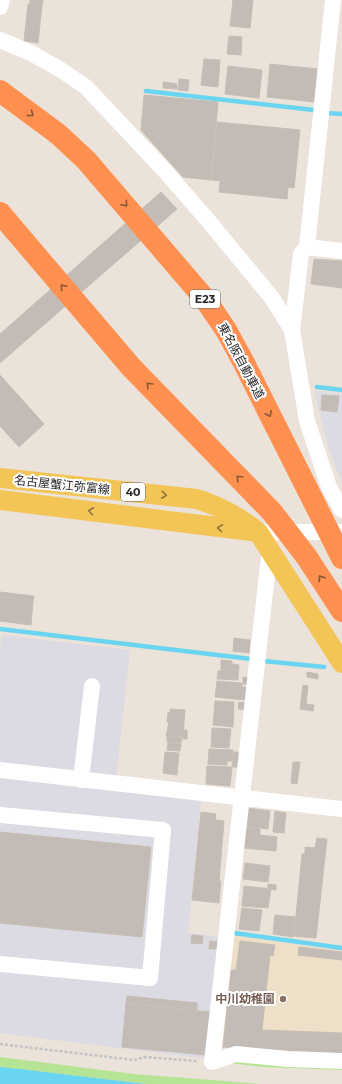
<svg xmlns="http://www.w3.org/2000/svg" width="342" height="1084" font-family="Montserrat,'Noto Sans JP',sans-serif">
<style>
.industrial{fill:#dcdae3}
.education{fill:#eedfc8}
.green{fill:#b4e494}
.water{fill:#69d5f1}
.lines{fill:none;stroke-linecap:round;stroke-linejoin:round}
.stream{stroke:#69d5f1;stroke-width:4.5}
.building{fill:#c3bcb6;stroke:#c6beb3}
.path{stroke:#c3c3c3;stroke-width:2.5;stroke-dasharray:3 2;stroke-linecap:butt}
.minor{stroke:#fff;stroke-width:16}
.major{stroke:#f3c456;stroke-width:20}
.highway{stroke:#ff9050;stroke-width:22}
.oneway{stroke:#89573a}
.oneway2{stroke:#8e763f}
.education-dot{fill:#8d6e63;stroke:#fff;stroke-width:1.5}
.labels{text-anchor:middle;stroke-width:4;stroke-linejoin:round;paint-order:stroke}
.shield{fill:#fff;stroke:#686868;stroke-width:1}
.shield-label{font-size:11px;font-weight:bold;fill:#282828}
.street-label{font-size:12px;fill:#282828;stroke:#fff}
.education-label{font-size:12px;font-weight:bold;fill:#785e54;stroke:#fff;text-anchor:end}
</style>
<rect width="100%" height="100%" fill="#ebe2d9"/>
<path class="industrial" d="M314 391 342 394V483L329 450Z
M2 635 130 650 116 778 0 765V652Z
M0 777 201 801 188 933 221 937 208 1059 0 1033Z"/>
<path class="education" d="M231 935 342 951V1058L289 1056 219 1048Z"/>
<path class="green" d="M0 1057 134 1074 261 1084H146L0 1067Z
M239 1059 342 1065V1070L264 1067 228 1063Z"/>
<path class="water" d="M0 1067 20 1069 146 1084H0Z"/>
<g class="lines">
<path class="stream" d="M146 91 314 110
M326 113 342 114
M317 387 342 390
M0 629 251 659
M264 661 324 667
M234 933 342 948"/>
</g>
<path class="building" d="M30 0H43L42 5 30 3Z
M233 0H253L250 28 230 26Z
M28 4 42 5 38 43 24 41Z
M229 36 242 37 241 55 227 54Z
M204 59 220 60 218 87 201 85Z
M270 64 317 69 314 102 267 97Z
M228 66 262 70 259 98 225 94Z
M179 79 189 80 188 91 178 90Z
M163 82 177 84V89L163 88Z
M144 95 218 102 211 180 183 177 141 130Z
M217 122 300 130 294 188 212 180Z
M220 180 288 187 287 199 219 192Z
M161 192 177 209 0 363V334Z
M314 259 342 261V288L311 284Z
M0 375 44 424 19 447 0 426Z
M322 395 339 396 337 412 321 410Z
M0 592 34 596 33 601 0 597Z
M0 597 33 601 31 625 0 621Z
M234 638 250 640 249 653 233 651Z
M221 660 232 661V664L239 665 238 680 217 679 218 671H221Z
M307 672 318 674V679L307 677Z
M243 677 251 678 250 685 243 684Z
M217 681 242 683V687H247L246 700 215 697Z
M303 685 308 686 306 704 314 705 313 711 300 709Z
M215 701 234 702 233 727 213 725Z
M239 702 247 703 246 710 238 709Z
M170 709 185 710 184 723 167 722 168 712 170 713Z
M169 722 184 724 183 737 166 736Z
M212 728 231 729 229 748 211 747Z
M184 730H187V739H183Z
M167 736 182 738 181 743 167 742Z
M168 743 181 744 180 751 167 750Z
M209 749 233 750 232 761H227V765L208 764Z
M165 752 179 753 177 775 163 773Z
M234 752H242L240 767H232Z
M293 762H300L297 784 291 783Z
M207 766 232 767 230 786 206 784Z
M247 808 270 811 268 829 245 826Z
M275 811 286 813 284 833 273 832Z
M201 812 216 814 215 820 224 821 219 881H221L219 903 192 900Z
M245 827 260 829V835L277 837 276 851 243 848Z
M0 832 151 847 142 937 0 923Z
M317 838 327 839 316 938 294 936 302 854H305V847L315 848Z
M245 863 270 866 268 882 243 879Z
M268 884 276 885V890L268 889Z
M244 886 271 889 268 908 242 906Z
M242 908 262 910 259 931 239 929Z
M275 915 295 917 293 937 273 934Z
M192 935 203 936 202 944 191 943Z
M210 941 217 942 216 949H209Z
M240 941 275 945 273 956 270 955 262 1030 342 1033V1055L260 1051 223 1047 231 970H236Z
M299 947 342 952V960L298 955Z
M127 996 197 1003V1010L126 1003Z
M126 1004 210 1012 206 1055 122 1047Z"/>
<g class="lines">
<path class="path" d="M0 1044 134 1060 145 1057 198 1061"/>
<path class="minor" d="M333 0 307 247 301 254 292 330 307 421 329 487 342 510
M0 7 2 0
M0 40 31 53 61 70 86 87 164 170 206 218 272 298 292 330
M307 247 342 251
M258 532H342
M270 548 212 1062 236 1054 288 1059 342 1061
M0 770 342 809
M81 780 92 686
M0 815 163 830 150 978 0 964"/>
<path class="major" d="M0 478 197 499C220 506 239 517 258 532L342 663
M0 500 258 532"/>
<path class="highway" d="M0 91 58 134 86 160 205 299 226 330 244 363 342 558
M0 213 131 367 272 512 306 556 342 611"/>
</g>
<defs><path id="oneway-chevron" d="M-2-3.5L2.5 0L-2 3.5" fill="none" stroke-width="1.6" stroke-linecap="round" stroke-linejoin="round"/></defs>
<g class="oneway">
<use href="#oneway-chevron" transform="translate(31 114) rotate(37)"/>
<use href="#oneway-chevron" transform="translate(125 204) rotate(49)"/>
<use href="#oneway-chevron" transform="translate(63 287) rotate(-131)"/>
<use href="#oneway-chevron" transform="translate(149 385) rotate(-134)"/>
<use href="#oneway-chevron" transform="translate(269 414) rotate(64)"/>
<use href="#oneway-chevron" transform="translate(239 478) rotate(-134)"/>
<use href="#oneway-chevron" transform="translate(321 578) rotate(-123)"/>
</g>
<g class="oneway2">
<use href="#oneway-chevron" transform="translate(164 495) rotate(6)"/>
<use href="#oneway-chevron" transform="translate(91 511) rotate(-173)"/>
<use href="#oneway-chevron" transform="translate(220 528) rotate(-172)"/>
</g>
<circle class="education-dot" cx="283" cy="999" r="4"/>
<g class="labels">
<g class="shield">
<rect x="190" y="290" width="30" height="18" rx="3"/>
<rect x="121" y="483" width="24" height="18" rx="3"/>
</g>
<g class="shield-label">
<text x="205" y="303">E23</text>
<text x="133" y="496">40</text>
</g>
<g class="street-label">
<text transform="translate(241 361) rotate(62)" y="4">東名阪自動車道</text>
<text transform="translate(62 485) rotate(6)" y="4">名古屋蟹江弥富線</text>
</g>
<g class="education-label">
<text x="275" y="1003">中川幼稚園</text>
</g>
</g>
</svg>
